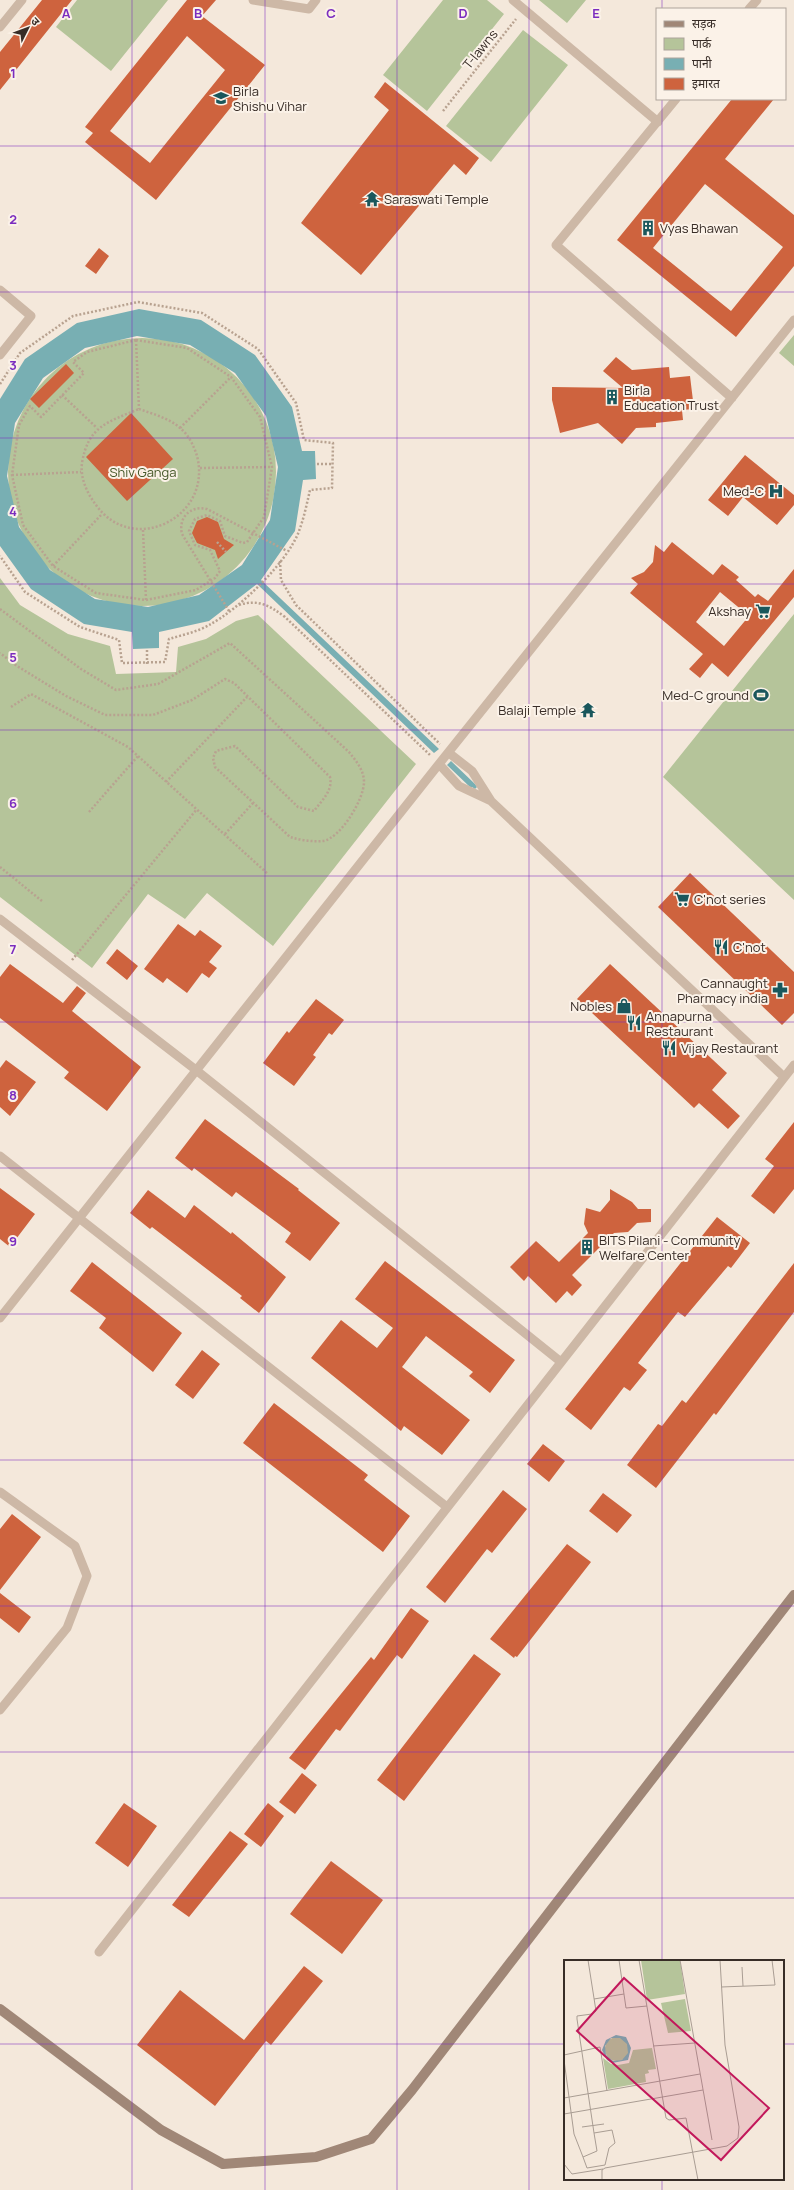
<svg xmlns="http://www.w3.org/2000/svg" width="794" height="2190" font-family="Manrope,'Noto Sans Devanagari',sans-serif">
<style>
.green{fill:#b5c49a}
.water{fill:#78afb3;fill-rule:evenodd}
.building{fill:#ce633e;fill-rule:evenodd}
.lines{fill:none;stroke-linecap:round;stroke-linejoin:round}
.path{stroke:#b8a290;stroke-width:2.5;stroke-dasharray:2 2;stroke-linecap:butt}
.lane{stroke:#cdb8a6;stroke-width:9}
.secondary{stroke:#a08777;stroke-width:10}
.grid{fill:none;stroke:#7b2cbf;stroke-width:1;stroke-opacity:0.55}
.labels{text-anchor:middle;stroke-width:4;stroke-linejoin:round;paint-order:stroke}
.street-label{font-size:13px;fill:#382d27;stroke:#fbf2e8}
.poi-label{font-size:13px;fill:#382d27;stroke:#fbf2e8;text-anchor:start}
.park-label{font-size:13px;fill:#465829;stroke:#fbf2e8}
.inset-road{fill:none;stroke:#a99d93;stroke-width:1}
.view{fill:#c2185b;fill-opacity:0.15;stroke:#c2185b;stroke-width:2}
.inset-edge{fill:none;stroke:#382d27;stroke-width:2}
.grid-label{font-size:13px;text-anchor:middle;font-weight:bold;fill:#7b2cbf;stroke:#fbf2e8;stroke-width:4;stroke-linejoin:round;paint-order:stroke}
</style>
<rect width="100%" height="100%" fill="#f4e8db"/>
<path class="green" d="M77 0H168L111 71 56 27Z
M443 0H487L504 14 427 111 383 75Z
M539 0H586L567 23Z
M523 30 568 65 491 162 446 126Z
M794 335V366L779 353Z
M8 472a134 134 0 1 1 268 0a134 134 0 1 1-268 0Z
M0 578 20 605 68 634 110 646 116 674 176 672 178 647 206 639 236 621 258 615 416 764 273 946 207 893 185 919 148 894 92 968 0 897Z
M794 614V900L663 777Z"/>
<path class="water" d="M139 309 201 320 255 355 292 407 302 451H315L316 479 303 480 295 531 261 580 439 749 434 753 257 584 209 621 159 632V648L133 649 132 632 84 624 31 589 0 546V399L25 359 77 323ZM137 336 190 345 235 373 266 416 278 467 270 520 242 565 199 595 148 607 95 599 50 570 19 527 7 476 15 423 43 378 85 348Z
M451 761 475 784 477 787 475 789 472 787 471 788 447 765Z"/>
<path class="building" d="M42 0H72L0 90V52Z
M187 0H216L202 16 265 65 156 200 85 142 93 133 85 127ZM187 36 225 70 150 163 110 131Z
M385 82 479 158 466 175 454 164 361 275 301 223 389 110 374 97Z
M732 99H774L725 159 794 215V266L736 337 617 240ZM705 184 783 247 731 311 653 248Z
M99 248 109 256 96 274 85 266Z
M616 357 632 370 669 367 670 378 690 376 694 409 682 410 683 420 656 423V427L636 428 622 444 598 423 560 433 552 400V387L623 388 603 371Z
M66 364 74 373 39 408 30 399Z
M131 413 173 459 127 501 86 457Z
M745 455 794 495V505L777 525 743 497 728 516 708 500Z
M207 517 218 522 224 539 234 545 218 559 215 550 197 543 192 533 197 521Z
M672 542 713 575 722 564 739 577 736 580 755 597 758 594 768 601 794 569V597L728 677 712 663 700 678 689 669 703 654 630 593 638 584 631 578 644 572 653 562 655 545 664 552ZM720 592 749 616 724 646 696 622Z
M690 873 794 972V1013L782 1025 658 907Z
M178 924 195 936 200 930 222 946 209 962 217 968 209 978 202 973 187 993 167 978 163 983 144 969Z
M117 949 138 966 127 980 106 963Z
M10 964 63 1003 77 986 86 993 72 1011 141 1067 107 1111 64 1078 69 1072 0 1018V977Z
M610 964 727 1073 712 1090 740 1116 728 1129 699 1103 694 1108 577 999Z
M316 999 344 1020 332 1035 329 1033 313 1055 316 1057 294 1086 263 1063 287 1031 289 1033Z
M6 1060 36 1082 10 1116 0 1107V1068Z
M205 1119 299 1189 298 1190 340 1223 310 1261 285 1242 291 1233 236 1192 232 1197 194 1168 192 1171 175 1158Z
M794 1122V1189L774 1214 751 1196 774 1166 765 1159Z
M0 1188 35 1214 10 1247 0 1239Z
M610 1189 632 1202 638 1209H651V1222L637 1223 628 1232 614 1233 572 1275 582 1285 572 1296 567 1291 556 1303 528 1276 524 1281 510 1267 536 1241 559 1262 588 1233 584 1224 586 1208 600 1212 610 1200Z
M148 1190 185 1218 194 1205 231 1234 232 1232 286 1277 259 1313 240 1298 242 1296 152 1227 150 1229 130 1213Z
M717 1217 750 1243 731 1268 728 1266 685 1317 678 1312 638 1363 647 1370 630 1391 624 1387 591 1430 565 1409Z
M385 1261 515 1360 490 1393 469 1376 473 1372 426 1336 402 1367 470 1420 442 1455 404 1426 401 1431 311 1358 341 1320 377 1348 393 1328 355 1299Z
M92 1262 182 1333 153 1372 99 1328 106 1318 70 1291Z
M794 1263V1312L716 1415 714 1413 656 1488 627 1465 658 1424 662 1426 682 1400 686 1403Z
M202 1350 220 1364 193 1399 175 1385Z
M274 1403 368 1475 364 1480 410 1516 383 1552 243 1443Z
M543 1444 565 1461 549 1482 527 1464Z
M503 1490 527 1509 492 1553 487 1549 445 1603 426 1587Z
M603 1493 632 1515 617 1533 589 1511Z
M12 1514 41 1537 0 1590V1529Z
M567 1544 591 1562 517 1657 515 1656 514 1658 490 1639Z
M0 1593 31 1617 19 1633 0 1618Z
M411 1608 429 1621 402 1659 397 1655 340 1731 336 1729 305 1770 289 1758 371 1657 374 1660Z
M474 1654 501 1674 404 1801 377 1780Z
M302 1773 317 1785 295 1814 279 1802Z
M124 1803 157 1826 128 1867 95 1843Z
M268 1803 284 1816 261 1847 244 1834Z
M230 1831 248 1844 189 1917 172 1905Z
M331 1861 383 1900 342 1954 290 1914Z
M304 1966 323 1981 271 2045 266 2041 215 2106 137 2045 180 1990 244 2040Z"/>
<g class="lines">
<path class="path" d="M443 111 516 19
M136 340 187 348 231 377 260 417 272 467 264 517 247 542 243 543 225 536 220 521 207 515 195 519 189 531 195 545 210 550 220 571 215 578 196 590 146 600 96 593 53 566 23 525 12 475 19 425 30 406 41 417 84 373 73 362 87 352Z
M136 340 139 409
M0 384 20 353 73 316 138 302 202 313 258 349 296 403 304 440 333 443 332 488 310 490C307 503 304 518 299 531 288 562 238 610 209 625 197 632 182 635 169 639L165 662 122 663 119 640 80 627 25 592 0 556
M62 395 97 428
M139 409C153 414 169 418 180 428 188 434 194 446 197 456 213 517 133 557 96 505 87 493 80 478 82 463 88 426 108 422 139 409Z
M180 428 231 377
M317 464H332
M200 468 272 467
M12 475 81 472
M143 530 146 600
M217 542 226 552
M280 561 281 580 296 605 440 744
M53 566 102 514
M239 605C258 599 269 605 285 617L430 755
M0 609 81 669 116 690 158 684 230 643 349 752C356 761 364 770 364 782 364 799 341 838 323 841 312 842 300 840 290 837L215 767 213 758 216 751 235 746 298 807 314 811C322 800 333 791 330 777L234 683 225 679 192 700 153 715H105L66 696 17 666 0 653
M229 611 182 534C178 518 190 505 207 509L287 551
M147 664V649
M11 707 31 694 128 747 268 874
M166 782 247 697
M89 812 138 756
M225 834 253 803
M0 867 42 901
M72 960 197 809"/>
<path class="lane" d="M253 0 309 9 316 0
M513 0 658 122
M749 9 757 0
M0 27 22 0
M676 99 556 245 732 398
M0 290 31 316 0 355
M449 753 472 771 491 801 784 1077
M439 764 459 786 491 801
M0 919 196 1070 561 1362
M0 1156 447 1507
M0 1318 439 764 794 320
M0 1492 75 1546 87 1576 67 1628 0 1710
M99 1952 794 1065"/>
<path class="secondary" d="M0 2009 161 2130 223 2164 316 2157 371 2139 412 2090 794 1595"/>
</g>
<path class="grid" d="M132 0V2190M265 0V2190M397 0V2190M529 0V2190M662 0V9M662 99V1961M0 146H794M0 292H794M0 438H794M0 584H794M0 730H794M0 876H794M0 1022H794M0 1168H794M0 1314H794M0 1460H794M0 1606H794M0 1752H794M0 1898H794M0 2044H565M783 2044H794M662 2179V2190"/>
<defs>
<g id="school-bare" transform="scale(1.2)"><path d="M0-5L7-2L0 1L-7-2ZM-4 1L0 2.5L4 1V4Q0 6-4 4Z" fill="#1a575c" stroke="#fbf2e8" stroke-width="2.5" paint-order="stroke"/></g>
<g id="temple-bare" transform="scale(1.2)"><path d="M0-6L5-2H3V0L6.5 2.5H4V6H1.5V3h-3V6H-4V2.5H-6.5L-3 0V-2H-5Z" fill="#1a575c" stroke="#fbf2e8" stroke-width="2.5" paint-order="stroke"/></g>
<g id="building-bare" transform="scale(1.2)"><path d="M-4-6H4V6H1V3H-1V6H-4ZM-2.5-4.3h1.7v1.8h-1.7ZM.8-4.3h1.7v1.8H.8ZM-2.5-1h1.7V.8h-1.7ZM.8-1h1.7V.8H.8Z" fill="#1a575c" stroke="#fbf2e8" stroke-width="2.5" paint-order="stroke"/></g>
<g id="hospital-bare" transform="scale(1.2)"><path d="M-5-5h3v3.5h4V-5h3V5h-3V1.5h-4V5h-3Z" fill="#1a575c" stroke="#fbf2e8" stroke-width="2.5" paint-order="stroke"/></g>
<g id="supermarket-bare" transform="scale(1.2)"><path d="M-6-5.5h2.5l.6 2H6L4.5 2H-2.5L-4.4-4H-6ZM-1.5 3.2a1.3 1.3 0 1 0 .1 0ZM3 3.2a1.3 1.3 0 1 0 .1 0Z" fill="#1a575c" stroke="#fbf2e8" stroke-width="2.5" paint-order="stroke"/></g>
<g id="stadium-bare" transform="scale(1.2)"><path d="M0-5a6.5 5 0 1 0 0 10a6.5 5 0 1 0 0-10ZM-3.5-1.8h7v3.6h-7Z" fill="#1a575c" stroke="#fbf2e8" stroke-width="2.5" paint-order="stroke"/></g>
<g id="restaurant-bare" transform="scale(1.2)"><path d="M-5-6h1v4h1v-4h1v4h1v-4h1v5L-1.5 .5V6h-2V.5L-5-1ZM5-6V6H3V1.5H1.5Q1.5-4 5-6Z" fill="#1a575c" stroke="#fbf2e8" stroke-width="2.5" paint-order="stroke"/></g>
<g id="pharmacy-bare" transform="scale(1.2)"><path d="M-2-6h4v4h4v4h-4v4h-4v-4h-4v-4h4Z" fill="#1a575c" stroke="#fbf2e8" stroke-width="2.5" paint-order="stroke"/></g>
<g id="shop-bare" transform="scale(1.2)"><path d="M-5-2.5h2.3a2.7 3.5 0 0 1 5.4 0H5L5.5 6h-11ZM-1.5-2.5h3a1.5 2.3 0 0 0-3 0Z" fill="#1a575c" stroke="#fbf2e8" stroke-width="2.5" paint-order="stroke"/></g>
</defs>
<g fill-rule="evenodd">
<use href="#school-bare" x="221" y="98"/>
<use href="#temple-bare" x="372" y="199"/>
<use href="#building-bare" x="648" y="228"/>
<use href="#building-bare" x="612" y="397"/>
<use href="#hospital-bare" x="776" y="491"/>
<use href="#supermarket-bare" x="763" y="611"/>
<use href="#stadium-bare" x="761" y="695"/>
<use href="#temple-bare" x="588" y="710"/>
<use href="#supermarket-bare" x="682" y="899"/>
<use href="#restaurant-bare" x="721" y="947"/>
<use href="#pharmacy-bare" x="780" y="990"/>
<use href="#shop-bare" x="624" y="1006"/>
<use href="#restaurant-bare" x="634" y="1023"/>
<use href="#restaurant-bare" x="669" y="1048"/>
<use href="#building-bare" x="587" y="1247"/>
</g>
<g class="labels">
<g class="street-label">
<text transform="translate(480 49) rotate(-51)" y="5">T-lawns</text>
</g>
<g class="poi-label">
<text x="233" y="96">Birla<tspan x="233" dy="15">Shishu Vihar</tspan></text>
<text x="384" y="204">Saraswati Temple</text>
<text x="660" y="233">Vyas Bhawan</text>
<text x="624" y="395">Birla<tspan x="624" dy="15">Education Trust</tspan></text>
<text x="764" y="496" text-anchor="end">Med-C</text>
<text x="751" y="616" text-anchor="end">Akshay</text>
<text x="749" y="700" text-anchor="end">Med-C ground</text>
<text x="576" y="715" text-anchor="end">Balaji Temple</text>
<text x="694" y="904">C'not series</text>
<text x="733" y="952">C'not</text>
<text x="768" y="988" text-anchor="end">Cannaught<tspan x="768" dy="15">Pharmacy india</tspan></text>
<text x="612" y="1011" text-anchor="end">Nobles</text>
<text x="646" y="1021">Annapurna<tspan x="646" dy="15">Restaurant</tspan></text>
<text x="681" y="1053">Vijay Restaurant</text>
<text x="599" y="1245">BITS Pilani - Community<tspan x="599" dy="15">Welfare Center</tspan></text>
</g>
<g class="park-label">
<text x="143" y="477">Shiv Ganga</text>
</g>
</g>
<g transform="translate(564 1960)">
<rect width="220" height="220" fill="#f4e8db"/>
<path d="M77 0H116L121 34 83 40ZM121 39 127 71 104 73 97 43ZM41 89a12 12 0 1 1 24 0a12 12 0 1 1-24 0ZM88 88 92 109 84 110 85 113 81 114 82 122 44 129 39 98 47 104 54 105 65 103 69 90Z" fill="#b5c49a"/>
<path d="M52 75 62 77 67 88 88 87 67 88 64 100 48 103 43 100 38 90 42 80ZM47 78H56L63 84 64 93 58 100 49 101 42 95 41 86Z" fill="#78afb3" fill-rule="evenodd"/>
<path class="inset-road" d="M55 0 62 48 83 46M75 0 102 158 105 160 122 158 134 220M116 0 148 180M178 7 179 26M157 27 211 25 208 0M30 39 60 34M89 86 131 83M0 95 36 87 43 131M0 100 10 174 19 197 23 208 41 205 45 188 51 183 48 170 30 173 13 59V56L28 54 32 51 24 0M0 138 136 114M0 154 139 130M18 167 40 164M19 197 33 191 30 173M0 204 8 214 39 209M38 220V210L41 208 163 186 174 178 175 167 161 85 156 0M193 220H207"/>
<path class="view" d="M60 18 205 148 157 200 13 71Z"/>
<rect width="220" height="220" class="inset-edge"/>
</g>
<g class="grid-label">
<text x="66" y="18">A</text>
<text x="198" y="18">B</text>
<text x="331" y="18">C</text>
<text x="463" y="18">D</text>
<text x="596" y="18">E</text>
<text x="13" y="78">1</text>
<text x="13" y="224">2</text>
<text x="13" y="370">3</text>
<text x="13" y="516">4</text>
<text x="13" y="662">5</text>
<text x="13" y="808">6</text>
<text x="13" y="954">7</text>
<text x="13" y="1100">8</text>
<text x="13" y="1246">9</text>
</g>
<rect x="656" y="8" width="130" height="92" fill="#fbf2e8" stroke="#ada39b"/>
<rect x="664" y="21" width="20" height="6" fill="#a08777" stroke="#ada39b"/>
<text x="692" y="28" font-size="12" fill="#382d27">सड़क</text>
<rect x="664" y="38" width="20" height="12" fill="#b5c49a" stroke="#ada39b"/>
<text x="692" y="48" font-size="12" fill="#382d27">पार्क</text>
<rect x="664" y="58" width="20" height="12" fill="#78afb3" stroke="#ada39b"/>
<text x="692" y="68" font-size="12" fill="#382d27">पानी</text>
<rect x="664" y="78" width="20" height="12" fill="#ce633e" stroke="#ada39b"/>
<text x="692" y="88" font-size="12" fill="#382d27">इमारत</text>
<g transform="translate(28 28) rotate(48)" stroke="#fbf2e8" stroke-width="3" paint-order="stroke">
<path d="M0-3L7 15L0 10L-7 15Z" fill="#382d27"/>
<text y="-6" font-size="11" font-weight="bold" text-anchor="middle" fill="#382d27">उ</text>
</g>
</svg>
